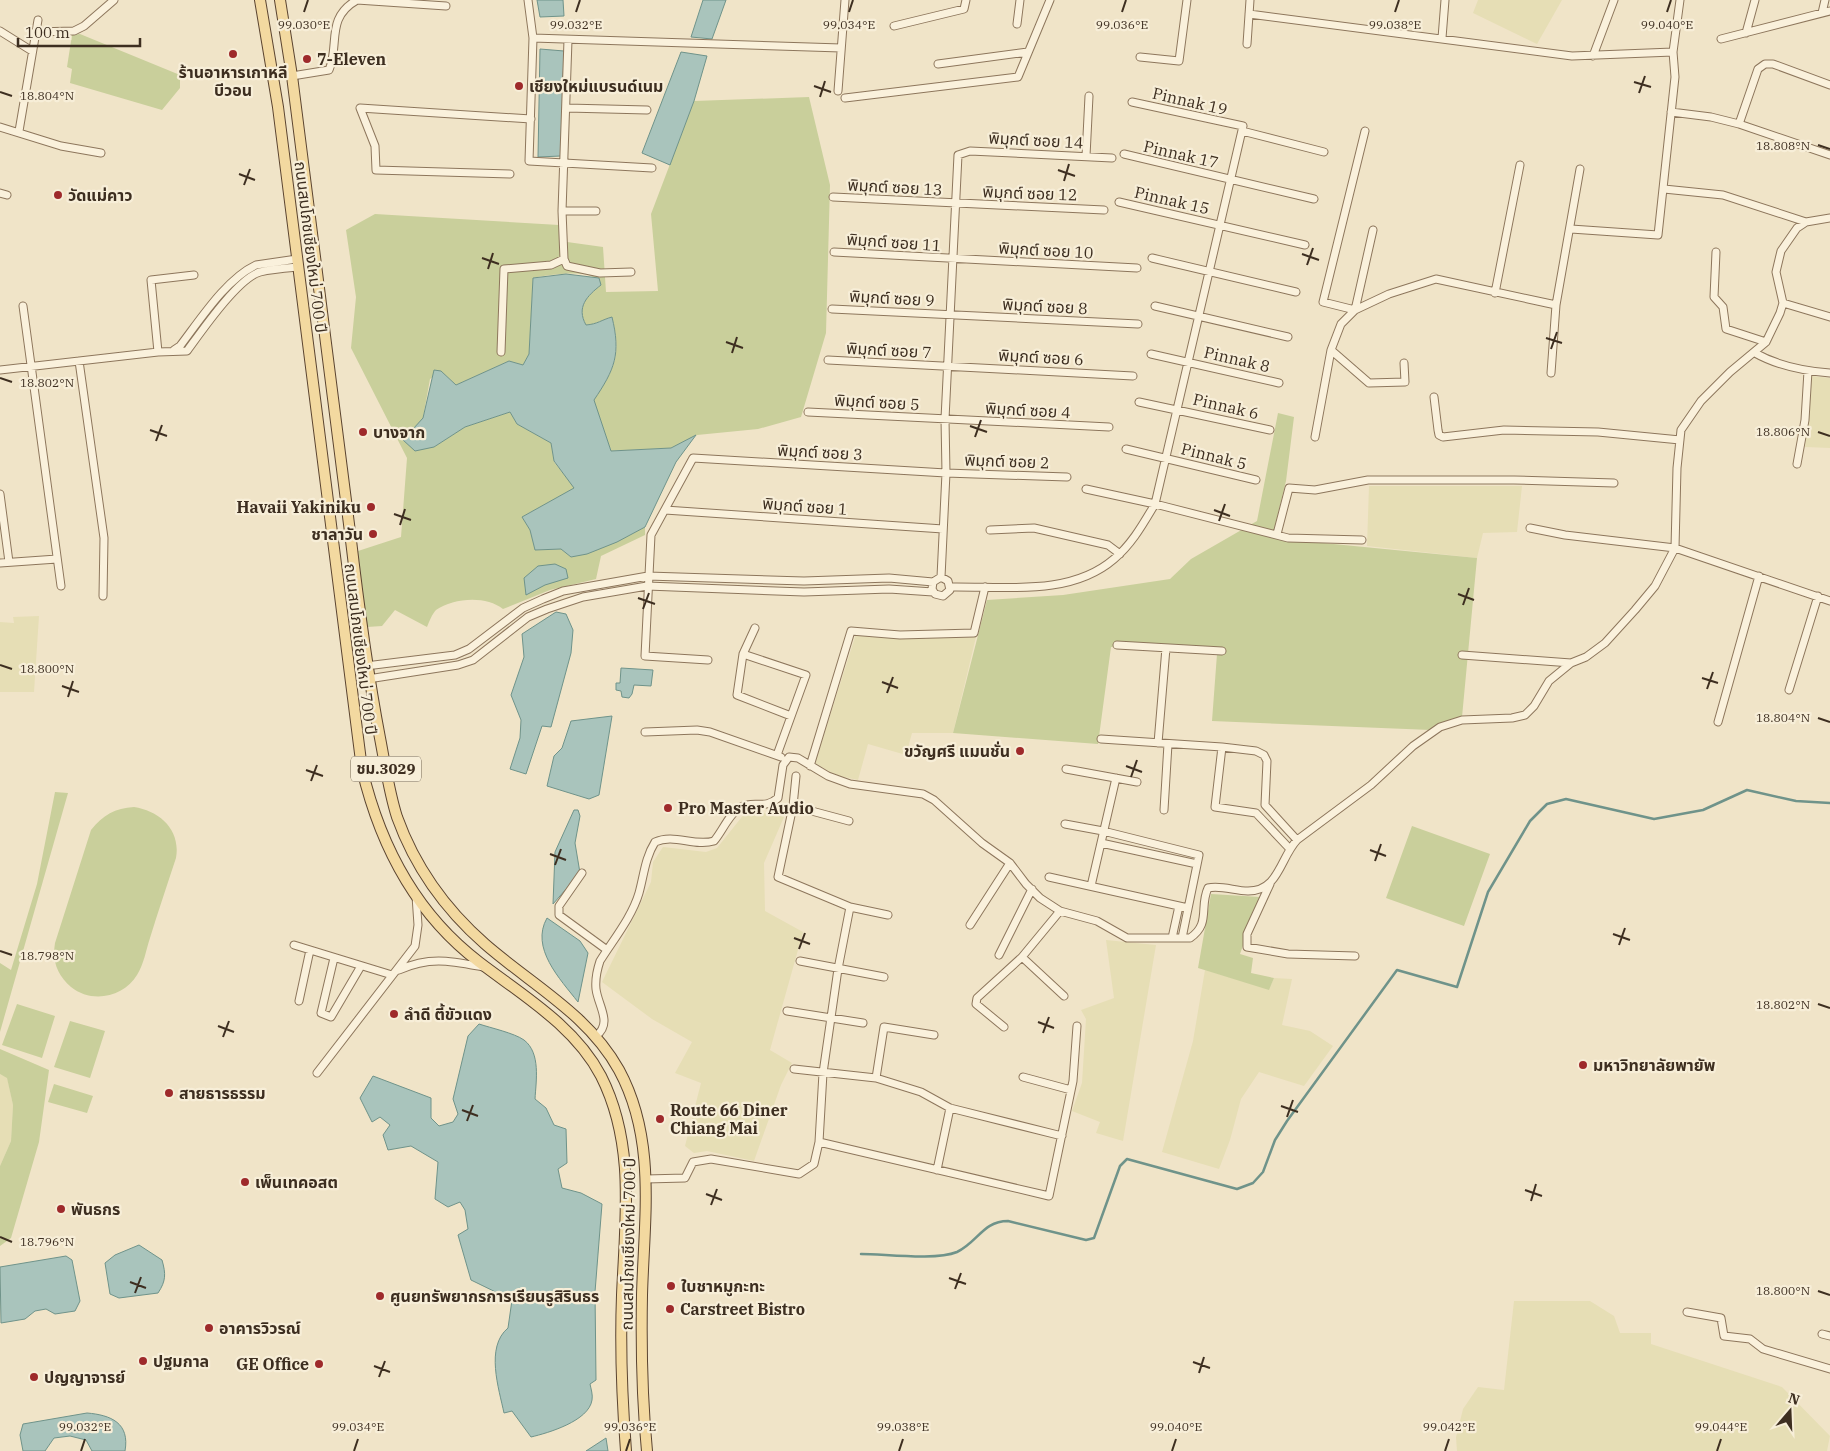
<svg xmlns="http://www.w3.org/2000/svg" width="1830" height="1451" font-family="'IBM Plex Serif','Noto Sans Thai',serif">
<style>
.farmland{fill:#e6deb5}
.green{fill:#c9cf9b}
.water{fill:#a9c4bc;stroke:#6f938a}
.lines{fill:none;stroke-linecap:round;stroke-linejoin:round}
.stream{stroke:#6f938a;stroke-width:2.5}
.minor-casing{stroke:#8d765c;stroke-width:9}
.primary-casing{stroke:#5b4430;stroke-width:12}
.minor{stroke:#faf1dc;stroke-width:7}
.primary{stroke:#f3d9a0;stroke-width:10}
.ticks{fill:none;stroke:#3d2e20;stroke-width:2}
.poi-dot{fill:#9e2a2b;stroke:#f7eed8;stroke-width:2}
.labels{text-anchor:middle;stroke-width:4.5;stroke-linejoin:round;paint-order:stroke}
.shield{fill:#f7eed8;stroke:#756857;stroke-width:1}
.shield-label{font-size:15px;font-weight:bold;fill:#3d2e20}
.poi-label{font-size:16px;font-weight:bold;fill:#3d2e20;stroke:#f7eed8;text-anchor:start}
.street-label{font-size:16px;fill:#3d2e20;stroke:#f7eed8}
.ticks-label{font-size:12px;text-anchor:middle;fill:#3d2e20;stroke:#f7eed8;stroke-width:4.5;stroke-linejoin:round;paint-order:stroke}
</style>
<rect width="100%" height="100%" fill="#f0e4c8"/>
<path class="farmland" d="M1478 0H1562L1537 44 1473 13Z
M1812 376 1830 378V448L1805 447Z
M1369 486H1522L1517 532 1483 533 1477 558 1367 546Z
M39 616 34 692H0V622L14 623 13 617Z
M856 634 901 639 976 637 953 733H912L906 755 868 744 858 780 835 775 815 763Z
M759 812 784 817 764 863 765 911 803 932 770 1050 792 1063 781 1085 754 1161 707 1151 694 1153 685 1146 701 1083 675 1073 692 1042 652 1019 602 982 651 882 653 862 663 847 706 852 717 848 745 813Z
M1106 940 1156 945 1123 1141 1096 1133 1100 1122 1072 1111 1082 1083 1086 1019 1081 1010 1114 998Z
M1205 970 1269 989 1274 978 1292 979 1282 1025 1310 1031 1333 1046 1304 1086 1259 1072 1241 1099 1230 1140 1219 1169 1162 1152 1193 1041Z
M0 1074 7 1077 13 1105 11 1141 0 1166Z
M1514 1301H1590L1614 1316 1620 1333H1651V1344L1782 1387 1830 1436 1827 1451H1457L1456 1437 1463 1409 1478 1387 1504 1390Z"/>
<path class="green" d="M80 34 180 75V88L162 110 70 83 72 69 67 67 72 35Z
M809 97 830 185 826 333 801 417 758 429 697 435 671 448 611 451 593 400C615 370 622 354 612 317 600 320 599 324 586 325 576 307 587 296 601 285 598 283 596 279 593 277 583 270 545 275 533 278L529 354 523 365 509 361 456 385 441 371 430 379 423 418 434 447 465 427 510 412 517 424 551 443 554 462 575 488 522 517 530 530 535 550 561 549 571 557C598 552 621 540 645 527V535L601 556 596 579 550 590 503 609C486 595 453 598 436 610 432 614 429 622 427 627L395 610 382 626 367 627 358 551 401 537 407 458 351 348 356 297 346 230 375 214 559 225 560 241 603 247 606 292 658 291 651 214 694 101Z
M1278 413 1294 417 1286 481 1272 538 1477 558 1462 717 1447 721 1431 730 1212 721 1217 654 1111 647 1098 744 953 733 987 600 1063 595 1170 579 1191 559 1257 521Z
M55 792 68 793 0 1032V963L11 970 37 884Z
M134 807C160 811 181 830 176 858 167 885 158 912 150 938 146 950 144 964 137 975 124 997 92 1004 71 987 57 975 52 961 55 943L91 830C103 815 115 808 134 807Z
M1412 826 1490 854 1464 926 1386 898Z
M1211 894 1260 897 1240 954 1253 958 1251 973 1274 978 1269 990 1198 968Z
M17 1004 55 1016 42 1058 2 1045Z
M70 1021 105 1031 90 1078 54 1067Z
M0 1049 49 1070 39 1142 11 1238 0 1246V1166L11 1141 13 1105 7 1078 0 1074Z
M54 1084 93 1096 87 1113 48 1102Z"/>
<path class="water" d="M537 0H563L564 16 540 17Z
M703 0H726L712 39 691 37Z
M540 49 564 51 561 156 538 157Z
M681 52 707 56 694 101 670 165 642 153Z
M566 274 599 278 601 285C587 296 576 307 586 325 598 324 601 320 612 317 621 354 615 369 594 400L611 451 671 448 696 435 676 462 645 527 617 542 587 554 571 557 561 549 535 550 530 530 522 517 574 488 554 461 551 443 517 424 510 412 465 427 434 447 415 451 403 440 423 418 434 370 441 371 456 385 509 361 523 365 529 354 533 278Z
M555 564 566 569 568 578 545 585 526 595 524 578 538 566Z
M556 612 566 614 573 630 571 653 551 727 542 726 526 774 510 769 520 738 521 720 511 695 524 657 522 634Z
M621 668 653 670 651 686 634 685 632 694 629 698 622 697 621 691 616 690V683H620Z
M612 716 599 795 589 799 547 786 554 756 562 748 571 721Z
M574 810H578L580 816 575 843 580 873 553 904 555 852Z
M547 918 580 941 588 953 578 1002C560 979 530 948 547 918Z
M479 1024C491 1028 514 1033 524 1040 541 1053 536 1081 535 1099L546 1108 554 1125 566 1129 567 1163 558 1169 562 1188 581 1193 602 1204 595 1292 596 1380 590 1384C591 1389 593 1395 592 1400 589 1421 548 1433 531 1437L512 1411 504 1413C499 1389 485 1347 508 1328L512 1300 471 1280 458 1235 468 1229 465 1210 460 1202 448 1207 435 1199 438 1162 411 1146 388 1150 383 1135 390 1125 380 1117 372 1122 360 1098 373 1076 431 1098V1118L439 1126 453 1122 458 1114 453 1099 468 1036Z
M139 1245 162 1260C166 1274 166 1281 158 1293L119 1298 110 1294 105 1263 115 1255Z
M66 1256 72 1260 80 1301 75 1311 55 1314 46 1309 35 1311 25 1319 1 1323 0 1267Z
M87 1413C111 1415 130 1423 125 1451H92L86 1440 70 1436 54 1438 45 1451H23L20 1435 23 1424Z
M606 1438 608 1451H586Z"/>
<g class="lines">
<path class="stream" d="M861 1254C885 1254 935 1261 957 1252 978 1242 983 1221 1008 1221L1086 1240 1094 1238 1120 1166 1127 1159 1237 1189 1253 1183 1263 1172 1275 1140 1287 1121 1397 970 1457 987 1488 892 1530 821 1547 804 1566 799 1654 819 1703 810 1747 790 1796 801 1830 803"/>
<g class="minor-casing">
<path id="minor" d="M528 0 533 38 529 161 652 168
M1822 13 1825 0
M1249 14 1572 56 1673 52
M1017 24 1020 0
M894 26 964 9 966 0
M0 31 32 51
M35 32 74 31 84 26 114 0
M1746 33 1755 0
M533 38 841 48
M1442 38 1445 0
M1721 39 1830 11
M1247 44 1250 0
M1593 56 1614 0
M1140 57 1179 61 1187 0
M938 64 1028 52
M292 76 329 70C340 45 325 18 357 0L446 6
M838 91 845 0
M845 98 1018 77 1050 0
M567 108 647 110
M1671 112 1711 117 1739 124 1830 155
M1739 124 1758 69 1765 64H1773L1830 85
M0 127 61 146 101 153
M19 131 38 20
M1242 131 1324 152
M1365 131 1323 302 1355 310 1373 230
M1124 154 1314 199
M1086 156 1089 96
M510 174 376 170 375 146 360 108 531 119
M1664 189 1723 195 1806 222
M0 193 7 195
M833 197 1104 210
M1119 202 1305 245
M562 211 568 40
M596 211H562L564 259 567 266 600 273 631 272
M1571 229 1658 235 1675 77 1673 52 1680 0
M834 252 1137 268
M1716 252 1714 297 1723 307 1726 329 1766 342
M1152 258 1296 292
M1495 293 1520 165
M1783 303 1830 317
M23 306 61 586
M1155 306 1288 337
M832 309 1138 324
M174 350 180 346C200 320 226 279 256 265L297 259
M158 352 151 280 194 275
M501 352 504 269 551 265 564 259
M1755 353C1778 366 1804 371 1830 373
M1151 354 1279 383
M828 360 1133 376
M79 361 104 538 103 596
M1404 363 1405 382 1369 383 1331 350 1341 324 1355 310 1389 294 1436 279 1556 305
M0 370 158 352 187 351C201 332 238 278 260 272 272 269 286 268 298 267
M1551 373 1556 305 1580 169
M1434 397 1438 430 1439 435 1443 437 1504 430 1598 432 1680 440
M1139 402 1270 430
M808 412 1109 427
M1315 437 1331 350
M1126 449 1256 480
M1797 464 1805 420 1808 371
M1086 489 1155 504 1288 538 1362 540
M0 494 9 562
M665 510 943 529
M1530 528 1565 535 1675 548 1830 601
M990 530 1034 528 1108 545 1120 554
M1277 534 1289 488 1315 490 1368 480H1514L1614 483
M0 563 57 559
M941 577 946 473 945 419 958 155 970 151 1112 158
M950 587C1003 586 1070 597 1114 559 1132 544 1143 524 1155 504L1243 126 1132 102
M755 628 743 654 737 695 791 716
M1117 645 1222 651
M743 654 806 675 777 755
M1462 655 1571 663
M708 660 645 656 651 535 693 458 946 473 1067 477
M366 666 455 655 469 649 523 608 543 599 563 591 648 576 804 581 889 578 933 582 941 577 948 581 950 590 943 596 935 594 932 589 933 582
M368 679 458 665 473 660 528 617 547 609 583 597 647 586 804 592 889 589 933 592
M1789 690 1818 596
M1718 722 1759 576
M645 732 697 730 710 732 781 757
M1101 739 1222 747 1256 751 1264 755 1267 761 1265 805 1297 840
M1158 743 1166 648
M1222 747 1215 807 1256 813 1289 848
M810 766 851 631 900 635 974 633 985 587
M1066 769 1137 782
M796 776 793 806 778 877 850 907 888 915
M793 806 849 821
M1164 810 1168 744
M1065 824 1103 831 1199 855 1182 938
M1101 843 1197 864
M582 873 559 906V915L607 950
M1049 877 1188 908
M1270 884 1247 934V947L1288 954 1355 956
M1091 886 1116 778
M970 925 1010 863
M1172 938 1179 906
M294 945 392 975
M999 955 1032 889
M1022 957 1064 996
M334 958 321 1013 331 1017 361 966
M800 961 884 977
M399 970C430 956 451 961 483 967
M299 1001 310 950
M787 1011 863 1023
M1004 1027 976 1004 977 998 1022 957 1060 911
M596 1036C613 1023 598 1006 596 989 595 979 597 970 600 961 613 940 632 917 639 893 644 875 645 858 655 842 674 833 694 847 714 841 722 832 730 812 741 807 755 800 764 810 778 798L783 765 789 757 798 758 828 776 850 784 923 794 934 800 982 843 1010 863 1026 884 1040 898 1060 911 1097 921 1127 938H1190C1211 924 1199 907 1208 888 1221 885 1235 891 1248 891 1279 891 1280 858 1297 840L1371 785 1413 746 1440 727 1462 720 1512 718 1525 715 1534 706 1549 681 1571 663 1586 657 1605 643 1635 610 1655 586 1675 548 1677 468 1681 430 1701 401 1730 372 1766 342 1780 313 1783 303 1776 272 1781 251 1797 228 1806 222 1830 218
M794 1069 876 1078 921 1092 950 1108 1062 1136
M317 1073 415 946 418 925 416 896
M1023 1077 1071 1090
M876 1078 884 1027 934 1035
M819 1142 1049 1196 1073 1081 1077 1026
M937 1170 950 1108
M646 1179 685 1178 693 1162 711 1159 799 1174 814 1164 819 1142 823 1073 838 969 850 907
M1687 1312 1721 1318 1724 1336 1750 1339 1763 1349 1830 1369
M1822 1334 1830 1336"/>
</g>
<g class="primary-casing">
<path id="primary" d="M260 0 278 107 362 769C380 845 416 914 479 962 522 995 575 1026 601 1076 636 1145 625 1221 622 1295 620 1347 622 1399 626 1451
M280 0 292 76C312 228 331 380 350 532 358 601 367 670 380 738 385 764 389 792 397 817 415 867 445 909 485 944 532 985 588 1014 619 1070 657 1140 644 1219 642 1295 641 1348 642 1399 647 1451"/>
</g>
<use href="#minor" class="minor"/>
<use href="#primary" class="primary"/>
</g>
<path class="ticks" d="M304 12 308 0M576 12 580 0M849 12 853 0M1122 12 1126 0M1395 12 1399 0M1667 12 1671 0M1634 82 1651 87M814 86 831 92M0 92 12 96M1639 93 1645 76M820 97 825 81M1818 145 1830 149M1058 170 1075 176M239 174 255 180M1064 181 1069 164M244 185 250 169M1302 254 1319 260M482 258 499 264M1307 265 1313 248M488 269 493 253M1546 338 1562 343M726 342 743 348M1551 349 1557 332M732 353 737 337M0 378 12 382M970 426 987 432M150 430 167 436M1818 432 1830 436M975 437 981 420M156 441 162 425M1214 510 1230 516M394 514 411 520M1219 521 1225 504M400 525 405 509M1458 594 1474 600M638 598 655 604M1463 605 1469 588M643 609 649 593M0 665 12 669M1702 678 1718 683M882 682 898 688M62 686 79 692M1707 689 1713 672M887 693 893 677M68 697 73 681M1818 718 1830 722M1126 766 1142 772M306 770 323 776M1131 777 1137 760M311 781 317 765M1370 850 1386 856M550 854 566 860M1375 861 1381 844M555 865 561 849M1613 934 1630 940M794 938 810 944M1619 945 1625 928M799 949 805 933M0 951 12 955M1818 1004 1830 1008M1038 1022 1054 1028M218 1026 234 1032M1043 1033 1049 1017M223 1037 229 1021M1281 1106 1298 1112M462 1110 478 1116M1287 1117 1293 1100M467 1121 473 1105M1525 1190 1542 1196M706 1194 722 1200M1531 1201 1536 1184M711 1205 717 1189M0 1237 12 1242M949 1278 966 1284M130 1282 146 1288M955 1289 961 1273M1818 1291 1830 1295M135 1293 141 1277M1193 1362 1210 1368M374 1366 390 1372M1199 1373 1204 1357M379 1377 385 1361M81 1451 85 1439M354 1451 358 1439M626 1451 630 1439M899 1451 903 1439M1172 1451 1176 1439M1445 1451 1449 1439M1717 1451 1721 1439"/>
<g class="poi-dot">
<circle cx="233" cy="54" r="5"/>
<circle cx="307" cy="59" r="5"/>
<circle cx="519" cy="86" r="5"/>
<circle cx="58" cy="195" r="5"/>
<circle cx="363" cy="432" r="5"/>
<circle cx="371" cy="507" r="5"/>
<circle cx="373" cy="534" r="5"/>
<circle cx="1020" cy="751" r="5"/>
<circle cx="668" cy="808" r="5"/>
<circle cx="394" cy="1014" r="5"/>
<circle cx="1583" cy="1065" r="5"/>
<circle cx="169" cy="1093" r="5"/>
<circle cx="660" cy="1119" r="5"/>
<circle cx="245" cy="1182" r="5"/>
<circle cx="61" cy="1209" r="5"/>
<circle cx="671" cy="1286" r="5"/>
<circle cx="380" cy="1296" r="5"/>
<circle cx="670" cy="1309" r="5"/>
<circle cx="209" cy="1328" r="5"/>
<circle cx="143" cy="1361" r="5"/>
<circle cx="319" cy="1364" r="5"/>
<circle cx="34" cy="1377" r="5"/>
</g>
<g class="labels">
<rect class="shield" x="351" y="756.5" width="70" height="25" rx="4"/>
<g class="shield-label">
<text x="386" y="774">ชม.3029</text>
</g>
<g class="poi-label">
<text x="317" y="65">7-Eleven</text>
<text x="233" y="78" text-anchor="middle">ร้านอาหารเกาหลี<tspan x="233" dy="18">บีวอน</tspan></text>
<text x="529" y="92">เชียงใหม่แบรนด์เนม</text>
<text x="68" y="201">วัดแม่คาว</text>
<text x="373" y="438">บางจาก</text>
<text x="361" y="513" text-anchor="end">Havaii Yakiniku</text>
<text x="363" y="540" text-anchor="end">ชาลาวัน</text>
<text x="1010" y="757" text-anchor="end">ขวัญศรี แมนชั่น</text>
<text x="678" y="814">Pro Master Audio</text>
<text x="404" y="1020">ลำดี ตี้ขัวแดง</text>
<text x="1593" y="1071">มหาวิทยาลัยพายัพ</text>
<text x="179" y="1099">สายธารธรรม</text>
<text x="670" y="1116">Route 66 Diner<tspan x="670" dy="18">Chiang Mai</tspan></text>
<text x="255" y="1188">เพ็นเทคอสต</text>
<text x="71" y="1215">พันธกร</text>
<text x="681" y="1292">ใบชาหมูกะทะ</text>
<text x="390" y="1302">ศูนยทรัพยากรการเรียนรูสิรินธร</text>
<text x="680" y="1315">Carstreet Bistro</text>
<text x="219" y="1334">อาคารวิวรณ์</text>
<text x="153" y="1367">ปฐมกาล</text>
<text x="309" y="1370" text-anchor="end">GE Office</text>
<text x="44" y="1383">ปญญาจารย์</text>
</g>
<g class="street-label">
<text transform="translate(1190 101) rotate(13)" y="6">Pinnak 19</text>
<text transform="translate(1036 140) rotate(3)" y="6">พิมุกต์ ซอย 14</text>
<text transform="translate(1181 154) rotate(13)" y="6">Pinnak 17</text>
<text transform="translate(895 187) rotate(3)" y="6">พิมุกต์ ซอย 13</text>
<text transform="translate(1030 193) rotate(2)" y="6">พิมุกต์ ซอย 12</text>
<text transform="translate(1172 200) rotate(13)" y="6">Pinnak 15</text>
<text transform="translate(894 242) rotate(4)" y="6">พิมุกต์ ซอย 11</text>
<text transform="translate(311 247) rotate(83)" y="6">ถนนสมโภชเชียงใหม่ 700 ปี</text>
<text transform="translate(1046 250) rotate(3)" y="6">พิมุกต์ ซอย 10</text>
<text transform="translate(892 298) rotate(3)" y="6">พิมุกต์ ซอย 9</text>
<text transform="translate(1045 306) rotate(3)" y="6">พิมุกต์ ซอย 8</text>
<text transform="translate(889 350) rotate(3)" y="6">พิมุกต์ ซอย 7</text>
<text transform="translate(1041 357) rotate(3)" y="6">พิมุกต์ ซอย 6</text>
<text transform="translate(1237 359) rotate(13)" y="6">Pinnak 8</text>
<text transform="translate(877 402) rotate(3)" y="6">พิมุกต์ ซอย 5</text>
<text transform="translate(1226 406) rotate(13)" y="6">Pinnak 6</text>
<text transform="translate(1028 410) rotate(3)" y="6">พิมุกต์ ซอย 4</text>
<text transform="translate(820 452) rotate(3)" y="6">พิมุกต์ ซอย 3</text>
<text transform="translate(1214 456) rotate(14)" y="6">Pinnak 5</text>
<text transform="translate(1007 461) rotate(2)" y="6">พิมุกต์ ซอย 2</text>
<text transform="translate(805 506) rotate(4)" y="6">พิมุกต์ ซอย 1</text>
<text transform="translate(361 649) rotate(83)" y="6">ถนนสมโภชเชียงใหม่ 700 ปี</text>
<text transform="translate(628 1244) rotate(-89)" y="6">ถนนสมโภชเชียงใหม่ 700 ปี</text>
</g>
</g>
<g class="ticks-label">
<text x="576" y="29">99.032°E</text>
<text x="849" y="29">99.034°E</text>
<text x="1122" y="29">99.036°E</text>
<text x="1395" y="29">99.038°E</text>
<text x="1667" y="29">99.040°E</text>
<text x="304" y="29">99.030°E</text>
<text x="47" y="100">18.804°N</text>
<text x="1783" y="150">18.808°N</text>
<text x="47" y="387">18.802°N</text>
<text x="1783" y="436">18.806°N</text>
<text x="47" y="673">18.800°N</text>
<text x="1783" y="722">18.804°N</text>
<text x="47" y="960">18.798°N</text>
<text x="1783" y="1009">18.802°N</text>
<text x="47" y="1246">18.796°N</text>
<text x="1783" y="1295">18.800°N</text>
<text x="85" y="1431">99.032°E</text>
<text x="358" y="1431">99.034°E</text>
<text x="630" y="1431">99.036°E</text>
<text x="903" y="1431">99.038°E</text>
<text x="1176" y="1431">99.040°E</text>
<text x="1449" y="1431">99.042°E</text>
<text x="1721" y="1431">99.044°E</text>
</g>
<g transform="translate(1790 1411) rotate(19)" stroke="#f7eed8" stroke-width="4" paint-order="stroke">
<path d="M0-4L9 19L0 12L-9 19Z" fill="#3d2e20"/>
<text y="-8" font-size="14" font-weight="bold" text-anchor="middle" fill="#3d2e20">N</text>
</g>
<path d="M18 38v8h122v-8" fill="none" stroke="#3d2e20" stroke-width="2.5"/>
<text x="25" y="38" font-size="15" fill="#3d2e20" stroke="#f7eed8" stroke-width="4" paint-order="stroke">100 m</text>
</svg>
